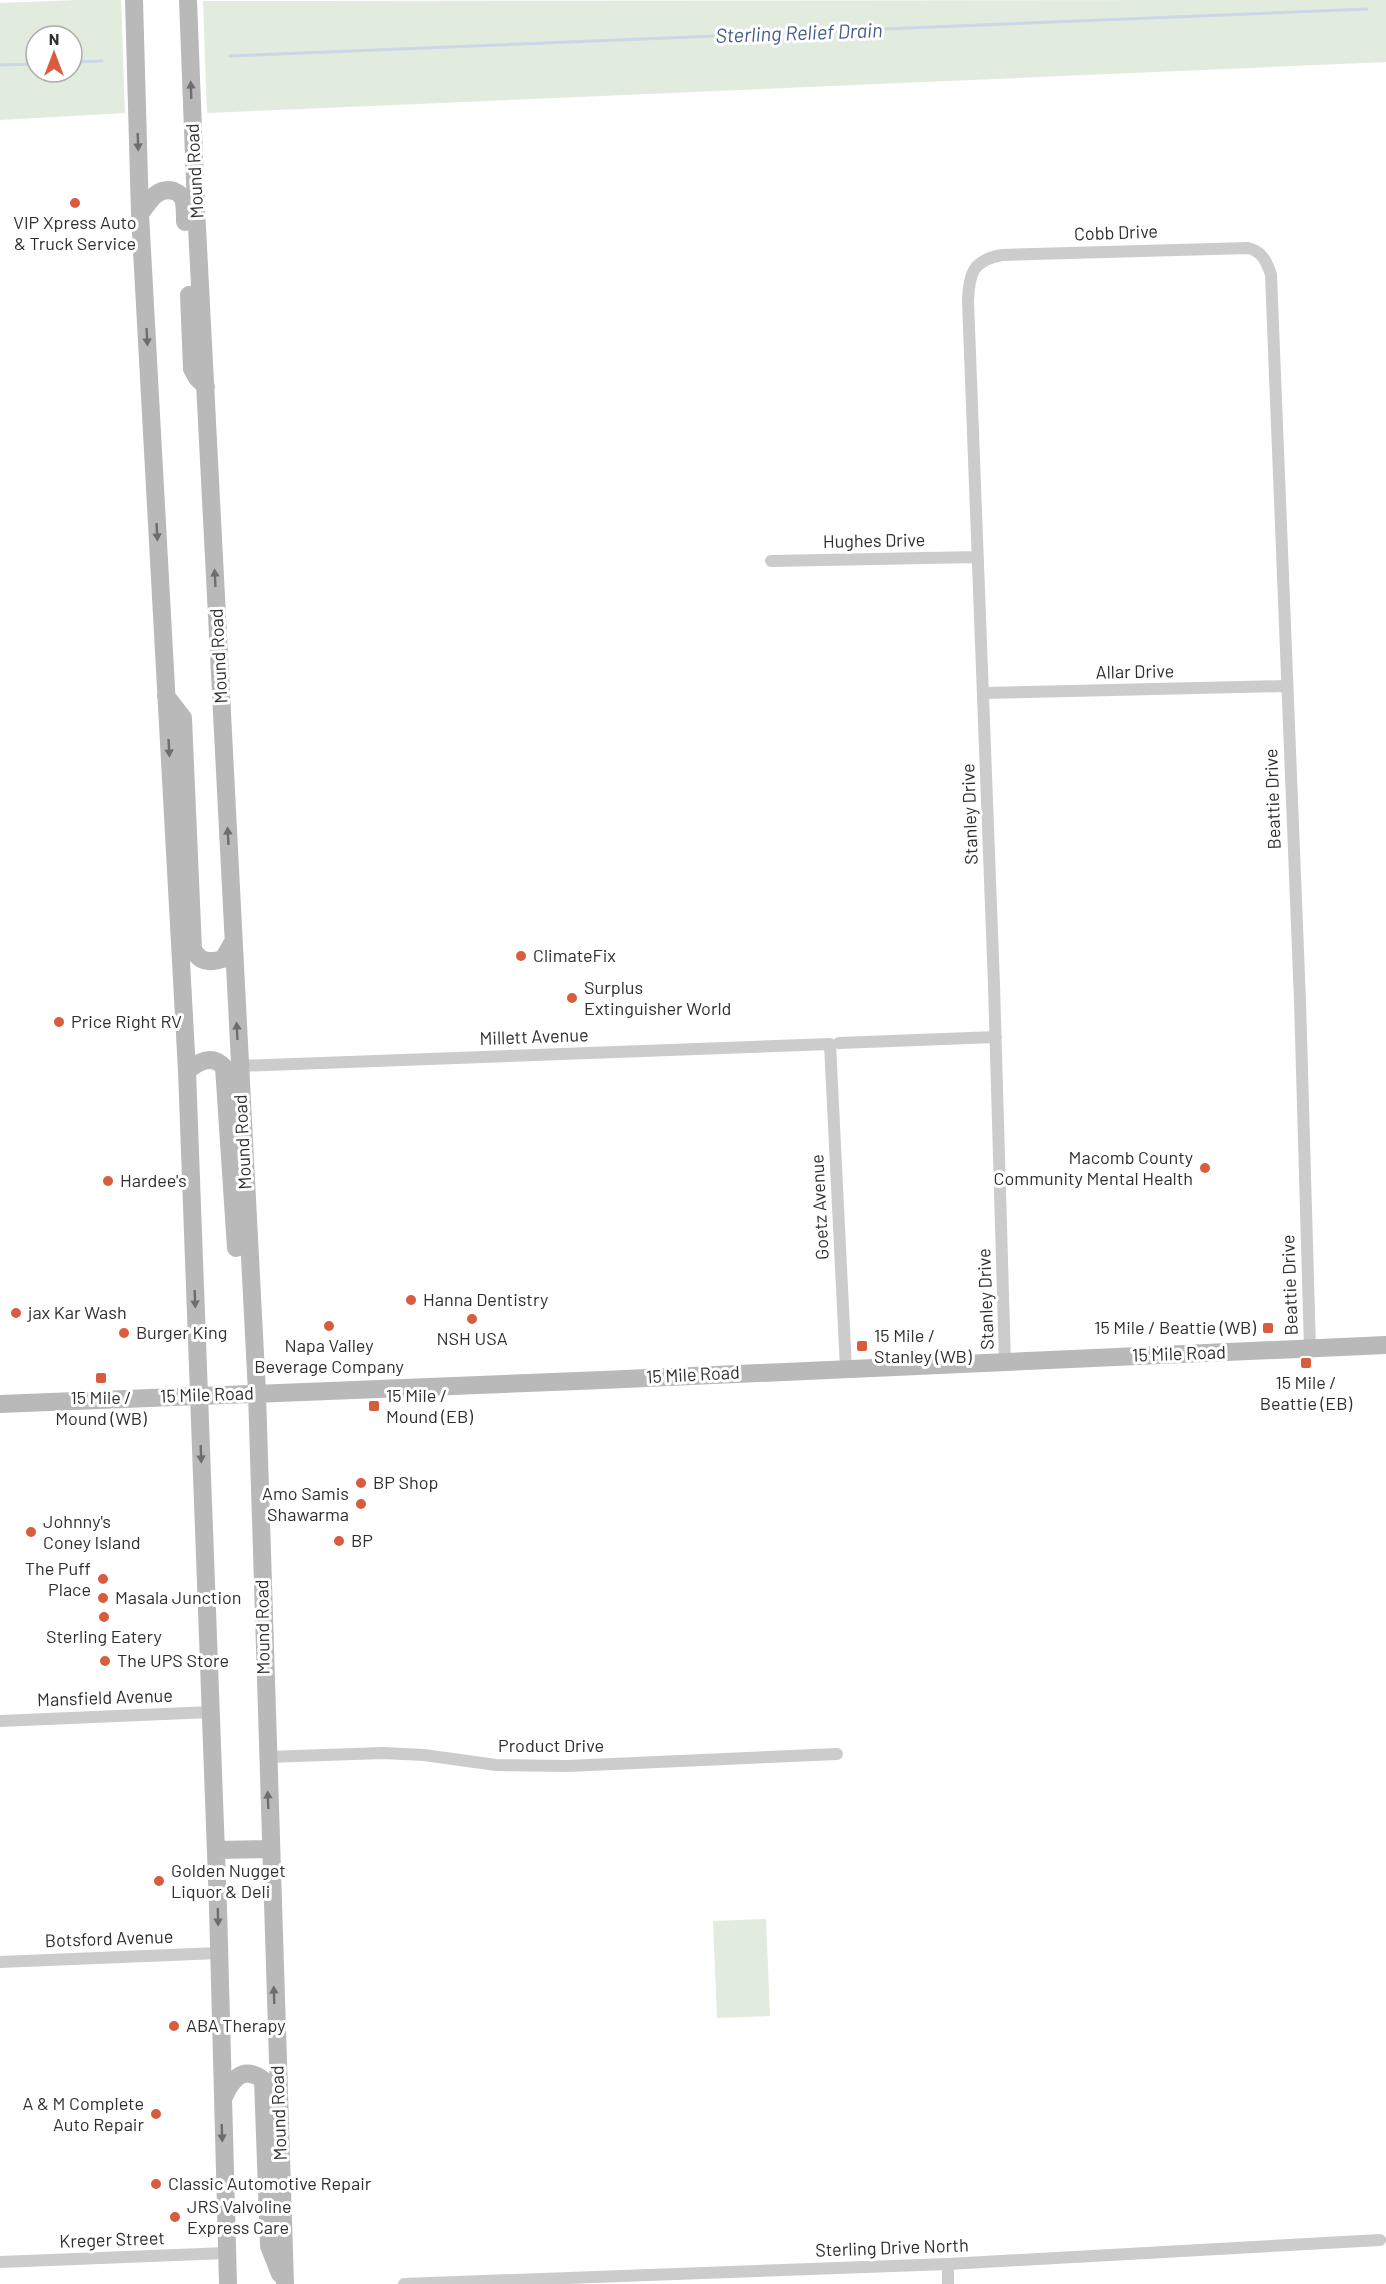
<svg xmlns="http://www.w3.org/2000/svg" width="1386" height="2284" font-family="Barlow,sans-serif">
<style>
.green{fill:#e1ebde;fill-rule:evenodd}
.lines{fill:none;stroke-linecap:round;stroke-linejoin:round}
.stream{stroke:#cbd6e9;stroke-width:3}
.street{stroke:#ccc;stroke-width:12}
.secondary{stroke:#b9b9b9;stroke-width:18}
.oneway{fill:#6d6d6d}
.poi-dot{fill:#d85c3e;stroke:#fff;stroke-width:2}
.labels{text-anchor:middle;stroke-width:6;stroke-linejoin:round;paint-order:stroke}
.street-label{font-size:18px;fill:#2f2f2f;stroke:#fff}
.poi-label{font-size:18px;fill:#2f2f2f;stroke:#fff;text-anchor:start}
.water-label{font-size:20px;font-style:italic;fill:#435c8b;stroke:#fff}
</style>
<rect width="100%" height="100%" fill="#fff"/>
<path class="green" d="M78 0H121L125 113 0 120V3ZM36 36H72V72H36Z
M1386 0V62L207 113 203 1Z
M766 1919 770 2016 717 2018 713 1921Z"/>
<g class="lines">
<path class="stream" d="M230 56 1367 9
M72 62 102 61
M0 65 36 64"/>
<path class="street" d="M771 561 977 557
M984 693 1287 686
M839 1043 996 1037
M239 1066 830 1044 846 1369
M1005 1363 994 985 968 301C969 273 973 260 1002 255L1248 248C1262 251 1267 262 1271 275L1300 1001 1310 1349
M0 1721 211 1712
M267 1757 383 1753 424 1755 496 1765 568 1766 837 1754
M0 1962 219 1953
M0 2262 226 2253
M948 2264V2284
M404 2284 948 2264 1380 2240"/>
<path class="secondary" d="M134 0 140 214 187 1071 218 1907 228 2284
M188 0 196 208 257 1393 285 2284
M140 214C149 202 157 186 174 191 179 193 183 197 184 202 185 208 185 216 185 222
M189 295 192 369 197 378 206 387
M166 696 183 718 193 949C199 962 210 963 223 959L233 942
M187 1071C199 1061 212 1054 224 1067L236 1248
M0 1404 603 1380 1386 1345
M216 1850 270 1849
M223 2099C231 2081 242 2064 263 2080L269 2246 280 2274"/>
</g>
<defs><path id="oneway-solid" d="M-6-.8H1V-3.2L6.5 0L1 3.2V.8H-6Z" transform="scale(1.5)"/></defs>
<g class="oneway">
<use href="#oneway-solid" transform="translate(191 90) rotate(-92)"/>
<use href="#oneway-solid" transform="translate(138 142) rotate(88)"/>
<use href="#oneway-solid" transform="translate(147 337) rotate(87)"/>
<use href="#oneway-solid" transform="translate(157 532) rotate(87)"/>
<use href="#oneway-solid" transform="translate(215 578) rotate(-93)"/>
<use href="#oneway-solid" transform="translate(169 748) rotate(87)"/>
<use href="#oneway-solid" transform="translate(228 836) rotate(-93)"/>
<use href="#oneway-solid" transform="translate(237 1031) rotate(-93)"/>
<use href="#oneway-solid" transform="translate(195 1299) rotate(88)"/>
<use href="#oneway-solid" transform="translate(201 1454) rotate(88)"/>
<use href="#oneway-solid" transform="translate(268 1800) rotate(-92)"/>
<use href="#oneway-solid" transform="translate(218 1917) rotate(89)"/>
<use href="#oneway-solid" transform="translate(274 1995) rotate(-92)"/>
<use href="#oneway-solid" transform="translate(222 2133) rotate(88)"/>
</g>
<g class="poi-dot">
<circle cx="75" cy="203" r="6"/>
<circle cx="521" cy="956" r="6"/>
<circle cx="572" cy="998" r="6"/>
<circle cx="59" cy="1022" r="6"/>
<circle cx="1205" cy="1168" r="6"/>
<circle cx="108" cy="1181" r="6"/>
<circle cx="411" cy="1300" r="6"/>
<circle cx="16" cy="1313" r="6"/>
<circle cx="472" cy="1319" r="6"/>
<circle cx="329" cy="1326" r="6"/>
<rect x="1262" y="1322" width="12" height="12" rx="3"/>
<circle cx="124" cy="1333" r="6"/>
<rect x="856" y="1340" width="12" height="12" rx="3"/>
<rect x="1300" y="1357" width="12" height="12" rx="3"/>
<rect x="95" y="1372" width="12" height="12" rx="3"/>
<rect x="368" y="1400" width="12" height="12" rx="3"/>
<circle cx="361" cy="1483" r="6"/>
<circle cx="361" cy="1504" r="6"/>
<circle cx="31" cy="1532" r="6"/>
<circle cx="339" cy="1541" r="6"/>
<circle cx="103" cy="1579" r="6"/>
<circle cx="103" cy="1598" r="6"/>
<circle cx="104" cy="1617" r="6"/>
<circle cx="105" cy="1661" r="6"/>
<circle cx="159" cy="1881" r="6"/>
<circle cx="174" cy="2026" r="6"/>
<circle cx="156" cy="2114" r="6"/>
<circle cx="156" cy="2184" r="6"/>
<circle cx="175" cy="2217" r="6"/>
</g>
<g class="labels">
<g class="street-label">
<text transform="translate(195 171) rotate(-93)" y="6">Mound Road</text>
<text transform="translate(1116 233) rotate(-2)" y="6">Cobb Drive</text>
<text transform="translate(874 541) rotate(-1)" y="6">Hughes Drive</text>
<text transform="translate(219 656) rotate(-93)" y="6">Mound Road</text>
<text transform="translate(1135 672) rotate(-1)" y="6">Allar Drive</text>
<text transform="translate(1273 799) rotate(-92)" y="6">Beattie Drive</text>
<text transform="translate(970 814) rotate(-92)" y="6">Stanley Drive</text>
<text transform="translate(534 1037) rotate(-2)" y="6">Millett Avenue</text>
<text transform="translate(243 1142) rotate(-93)" y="6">Mound Road</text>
<text transform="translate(820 1207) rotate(-93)" y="6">Goetz Avenue</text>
<text transform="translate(1290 1285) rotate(-92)" y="6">Beattie Drive</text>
<text transform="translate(986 1299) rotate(-92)" y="6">Stanley Drive</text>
<text transform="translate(1179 1354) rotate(-2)" y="6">15 Mile Road</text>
<text transform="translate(693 1375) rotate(-3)" y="6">15 Mile Road</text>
<text transform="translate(207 1395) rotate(-2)" y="6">15 Mile Road</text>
<text transform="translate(263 1627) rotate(-91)" y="6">Mound Road</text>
<text transform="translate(105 1698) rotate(-2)" y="6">Mansfield Avenue</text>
<text x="551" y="1752">Product Drive</text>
<text transform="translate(109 1939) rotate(-2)" y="6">Botsford Avenue</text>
<text transform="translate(279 2113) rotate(-92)" y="6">Mound Road</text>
<text transform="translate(112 2240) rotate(-2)" y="6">Kreger Street</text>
<text transform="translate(892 2248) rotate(-2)" y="6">Sterling Drive North</text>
</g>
<g class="poi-label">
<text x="75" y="229" text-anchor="middle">VIP Xpress Auto<tspan x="75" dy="21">&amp; Truck Service</tspan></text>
<text x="533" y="962">ClimateFix</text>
<text x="584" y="994">Surplus<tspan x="584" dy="21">Extinguisher World</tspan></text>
<text x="71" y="1028">Price Right RV</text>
<text x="1193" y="1164" text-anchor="end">Macomb County<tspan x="1193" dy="21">Community Mental Health</tspan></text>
<text x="120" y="1187">Hardee's</text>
<text x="423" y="1306">Hanna Dentistry</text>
<text x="28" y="1319">jax Kar Wash</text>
<text x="1256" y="1334" text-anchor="end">15 Mile / Beattie (WB)</text>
<text x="136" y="1339">Burger King</text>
<text x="874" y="1342">15 Mile /<tspan x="874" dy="21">Stanley (WB)</tspan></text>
<text x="472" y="1345" text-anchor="middle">NSH USA</text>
<text x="329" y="1352" text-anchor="middle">Napa Valley<tspan x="329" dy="21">Beverage Company</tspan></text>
<text x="1306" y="1389" text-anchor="middle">15 Mile /<tspan x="1306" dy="21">Beattie (EB)</tspan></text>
<text x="386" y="1402">15 Mile /<tspan x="386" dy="21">Mound (EB)</tspan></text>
<text x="101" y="1404" text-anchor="middle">15 Mile /<tspan x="101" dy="21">Mound (WB)</tspan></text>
<text x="373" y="1489">BP Shop</text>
<text x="349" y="1500" text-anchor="end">Amo Samis<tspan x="349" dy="21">Shawarma</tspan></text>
<text x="43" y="1528">Johnny's<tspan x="43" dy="21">Coney Island</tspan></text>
<text x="351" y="1547">BP</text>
<text x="91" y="1575" text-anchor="end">The Puff<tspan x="91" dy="21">Place</tspan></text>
<text x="115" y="1604">Masala Junction</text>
<text x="104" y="1643" text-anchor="middle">Sterling Eatery</text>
<text x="117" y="1667">The UPS Store</text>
<text x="171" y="1877">Golden Nugget<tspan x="171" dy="21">Liquor &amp; Deli</tspan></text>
<text x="186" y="2032">ABA Therapy</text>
<text x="144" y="2110" text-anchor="end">A &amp; M Complete<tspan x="144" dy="21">Auto Repair</tspan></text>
<text x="168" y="2190">Classic Automotive Repair</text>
<text x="187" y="2213">JRS Valvoline<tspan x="187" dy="21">Express Care</tspan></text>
</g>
<g class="water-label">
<text transform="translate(799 33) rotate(-2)" y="7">Sterling Relief Drain</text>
</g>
</g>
<g transform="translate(54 54)"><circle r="28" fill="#ffffff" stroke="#acacac" stroke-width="1.5"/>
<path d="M0-4.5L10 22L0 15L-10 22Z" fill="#d85c3e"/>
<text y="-9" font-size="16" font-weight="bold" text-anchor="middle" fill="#2f2f2f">N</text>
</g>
</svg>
